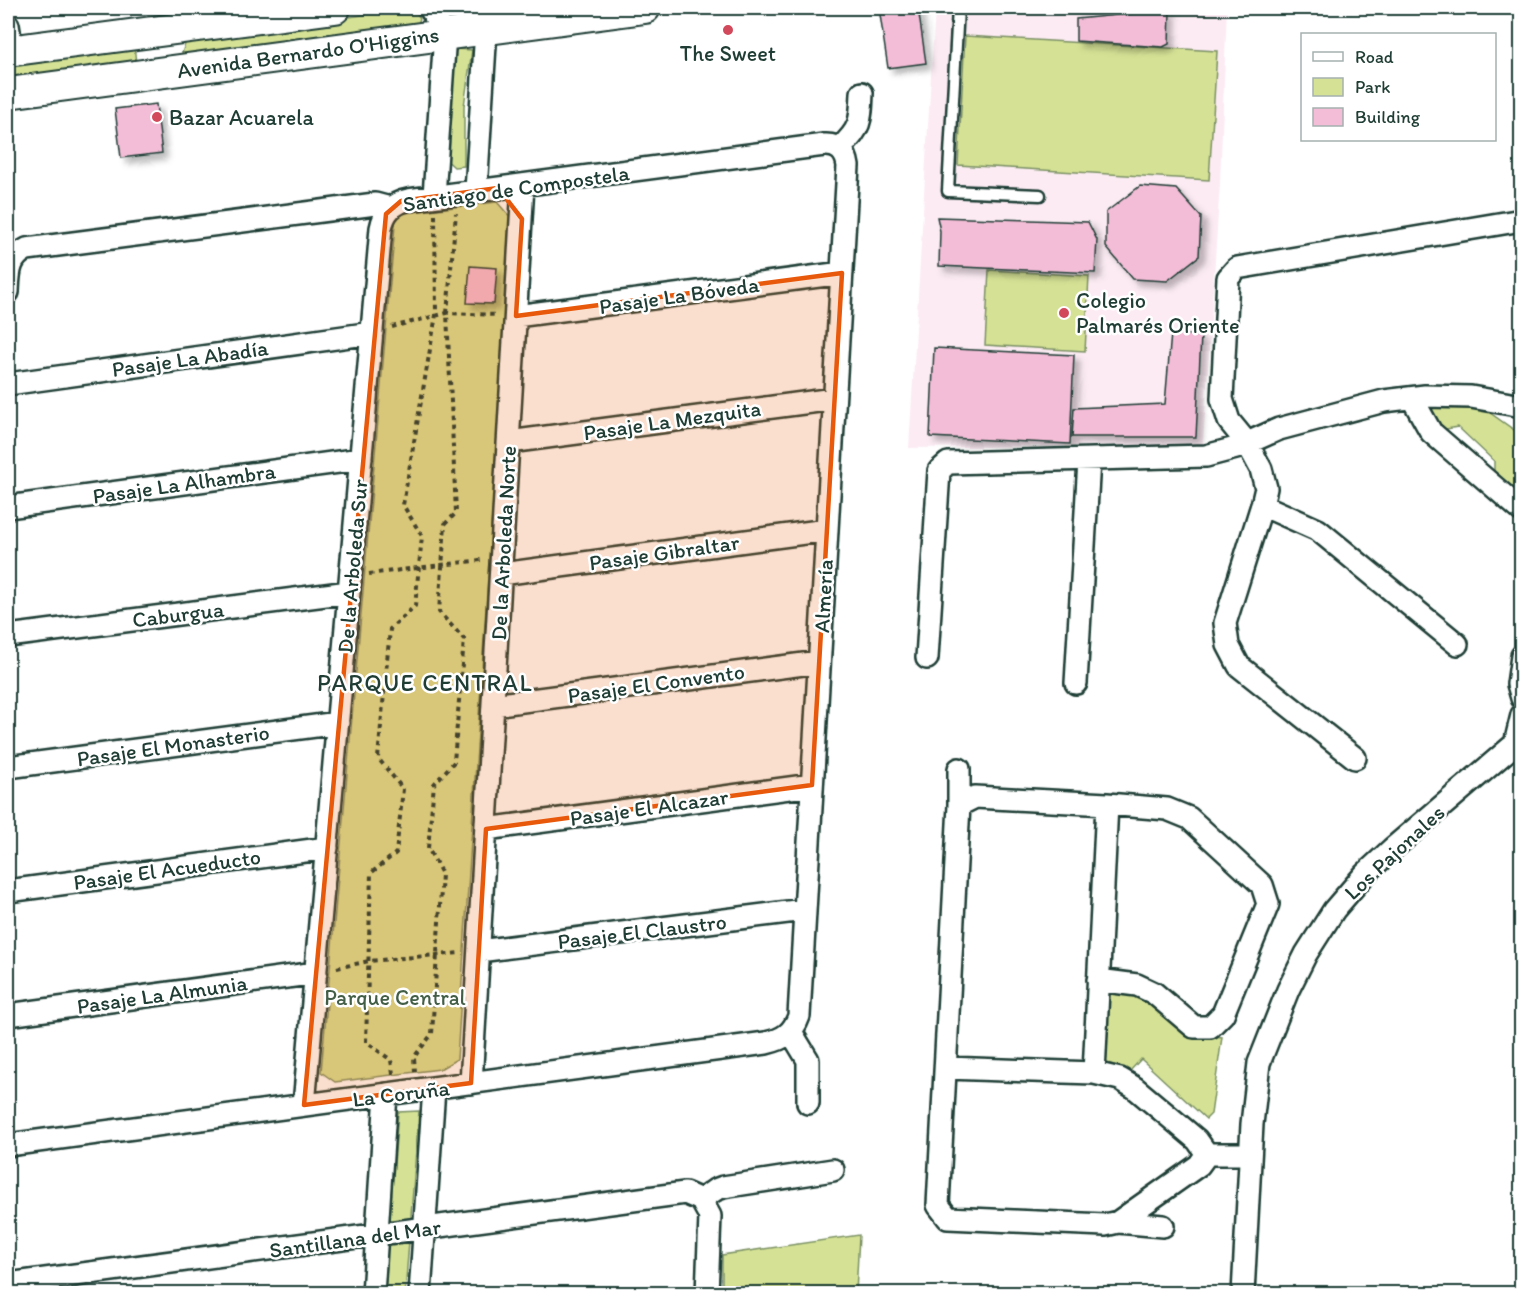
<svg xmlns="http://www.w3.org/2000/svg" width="1529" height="1301" font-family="Itim,sans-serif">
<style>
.built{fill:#fcebf3}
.green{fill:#d5e295;stroke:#7a9064;stroke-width:1.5}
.building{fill:#f4bdd7;stroke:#1f3d34;stroke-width:1.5;filter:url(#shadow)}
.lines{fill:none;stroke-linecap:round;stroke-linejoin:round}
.lane-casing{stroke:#1f3d34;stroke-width:15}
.street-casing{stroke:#1f3d34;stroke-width:26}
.secondary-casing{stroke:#1f3d34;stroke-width:34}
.path{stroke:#1f3d34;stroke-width:4;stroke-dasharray:4.5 4.5;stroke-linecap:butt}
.lane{stroke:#fff;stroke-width:10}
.street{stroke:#fff;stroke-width:21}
.secondary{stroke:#fff;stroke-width:30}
.marked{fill:#e8590c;fill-opacity:0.2;stroke:#e8590c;stroke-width:4.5;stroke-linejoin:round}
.poi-dot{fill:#d1495b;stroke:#fff;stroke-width:2}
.labels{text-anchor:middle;stroke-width:5;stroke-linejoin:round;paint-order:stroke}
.street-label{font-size:22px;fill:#1f3d34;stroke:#fff}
.poi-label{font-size:22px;fill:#1f3d34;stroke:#fff;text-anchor:start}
.park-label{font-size:22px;fill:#435e47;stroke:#fff}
.neighbourhood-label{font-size:24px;letter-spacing:1.5px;fill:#1f3d34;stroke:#fff}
</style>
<defs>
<filter id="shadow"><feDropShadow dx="5.5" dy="5.5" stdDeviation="3" flood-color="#0004"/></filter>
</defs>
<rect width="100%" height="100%" fill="#fff"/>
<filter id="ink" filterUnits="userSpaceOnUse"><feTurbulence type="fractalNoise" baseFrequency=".0167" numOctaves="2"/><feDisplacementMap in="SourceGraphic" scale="12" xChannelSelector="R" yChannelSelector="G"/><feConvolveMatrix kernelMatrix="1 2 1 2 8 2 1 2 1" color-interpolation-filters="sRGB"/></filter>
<g filter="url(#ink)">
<path class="built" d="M935 8H1227L1220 183 1203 444 909 448Z"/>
<path class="green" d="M410 8H413L420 18 417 28 191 60 182 53 186 41Z
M965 36 1217 51 1209 180 958 165Z
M134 44 136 64 8 83V62Z
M454 49 472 50 464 106V166L454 167 440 154 452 91Z
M497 202 511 218 457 1059 440 1069 335 1082 321 1072 396 214Z
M989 270 1089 276 1085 351 985 345Z
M1430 405 1483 408 1521 435V497L1494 472V461L1458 427 1440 430 1427 411Z
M1112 988 1142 994 1183 1032 1222 1037 1211 1114 1206 1119 1141 1059 1130 1071 1102 1061 1104 1000Z
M419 1111 405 1293 384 1294 398 1112Z
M859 1235 856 1293H722V1255Z"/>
<path class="building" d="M879 8H918L926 63 888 68Z
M1170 10 1169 44 1163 47 1076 41V19Z
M156 104 162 153 121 158 115 109Z
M1140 186 1176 189 1201 217 1199 256 1167 281 1133 279 1106 247V212Z
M937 217 1088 222 1097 240 1095 273 939 266 940 231Z
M470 266 497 268 494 304 467 303Z
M1171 333 1201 336 1196 437H1072L1074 408 1165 404Z
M934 348 1074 355 1070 444 930 437Z"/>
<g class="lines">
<g class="lane-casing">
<path id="lane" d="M958 8 948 191 1040 195"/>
</g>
<g class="street-casing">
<path id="street" d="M430 8 445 34 434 196
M473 8 486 29 476 191
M8 25 12 50
M840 148C861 129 861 120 862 93
M8 292C9 274 8 258 27 249L375 204 390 208
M516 316 842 273
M8 384 372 333
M1412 398 1431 432 1522 511
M509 442 834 399
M1262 505 1318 530 1457 644
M8 507 361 459
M501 574 827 530
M8 636 349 592
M1522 656 1518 684 1522 698
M927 658 939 471 948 463 1206 456 1236 448 1279 429 1384 401 1425 396 1471 397 1522 406
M1076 683 1089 460
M493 705 819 662
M1515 744 1522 715
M1355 758 1239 666 1228 645 1225 623 1262 505 1266 488 1261 469 1247 443 1229 421 1222 399 1228 278 1237 268 1516 221
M8 767 338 723
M959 805V769
M486 829 812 785
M8 891 327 848
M479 951 804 910
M1098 980 1137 985 1154 993 1194 1027H1210L1223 1014 1268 904 1262 885 1189 818 1167 809 1107 804 975 797 959 805 938 1205 948 1218 1105 1225 1118 1222 1163 1226
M8 1015 316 973
M791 1032 808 1060V1103
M946 1068 1094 1073 1120 1079 1135 1088 1197 1140 1207 1154
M1094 1073 1107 804
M471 1083 523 185
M8 1145 766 1043C784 1039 793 1033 799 1016L848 166C846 152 838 144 824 145L408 200C392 203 384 213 381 228L304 1105
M701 1200 715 1190 723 1187 833 1170
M1118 1222 1199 1165 1207 1154H1250
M8 1284 685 1193 701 1200 710 1216 707 1294
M373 1294 386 1094
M420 1294 434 1088
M1243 1294 1252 1124 1259 1063 1288 990 1306 954 1334 910 1365 874 1392 849 1515 744 1522 743"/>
</g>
<g class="secondary-casing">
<path id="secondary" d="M8 51 335 8
M8 93 645 8"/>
</g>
<path class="path" d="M392 327 447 313 497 315
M369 574 481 560
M337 968 369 961 460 953
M415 1072 414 1057 432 1034 442 874 428 848 434 784 454 762 464 639 439 612 445 524 456 513 447 313 456 213
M393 1074 391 1060 366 1042 371 873 396 853 403 789 378 758 390 629 415 606 422 536 403 505 436 315 435 215"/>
<use href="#lane" class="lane"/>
<use href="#street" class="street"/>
<use href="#secondary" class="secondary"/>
</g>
</g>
<path class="marked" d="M498 188 522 219 516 316 842 273 812 785 486 829 471 1083 304 1105 386 214 401 201Z"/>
<g class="poi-dot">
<circle cx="728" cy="30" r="6"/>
<circle cx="157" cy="117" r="6"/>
<circle cx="1064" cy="313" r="6"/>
</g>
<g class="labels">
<g class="street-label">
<text transform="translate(308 52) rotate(-8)" y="8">Avenida Bernardo O'Higgins</text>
<text transform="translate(516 188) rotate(-8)" y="8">Santiago de Compostela</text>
<text transform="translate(679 295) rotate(-8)" y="8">Pasaje La Bóveda</text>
<text transform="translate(190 358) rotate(-8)" y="8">Pasaje La Abadía</text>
<text transform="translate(672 420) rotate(-8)" y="8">Pasaje La Mezquita</text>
<text transform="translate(184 483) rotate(-8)" y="8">Pasaje La Alhambra</text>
<text transform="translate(503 543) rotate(-87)" y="8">De la Arboleda Norte</text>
<text transform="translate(664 552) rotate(-8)" y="8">Pasaje Gibraltar</text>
<text transform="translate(352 566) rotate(-85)" y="8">De la Arboleda Sur</text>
<text transform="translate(823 596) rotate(-87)" y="8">Almería</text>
<text transform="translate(178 614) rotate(-7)" y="8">Caburgua</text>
<text transform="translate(656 683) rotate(-8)" y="8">Pasaje El Convento</text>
<text transform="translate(173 745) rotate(-8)" y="8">Pasaje El Monasterio</text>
<text transform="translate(649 807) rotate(-8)" y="8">Pasaje El Alcazar</text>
<text transform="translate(1394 852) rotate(-43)" y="8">Los Pajonales</text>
<text transform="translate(167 869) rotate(-8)" y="8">Pasaje El Acueducto</text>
<text transform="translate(642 931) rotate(-7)" y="8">Pasaje El Claustro</text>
<text transform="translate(162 994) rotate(-8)" y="8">Pasaje La Almunia</text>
<text transform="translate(401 1093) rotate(-7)" y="8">La Coruña</text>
<text transform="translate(355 1238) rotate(-8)" y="8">Santillana del Mar</text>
</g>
<g class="poi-label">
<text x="728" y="61" text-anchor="middle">The Sweet</text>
<text x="169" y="125">Bazar Acuarela</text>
<text x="1076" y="308">Colegio<tspan x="1076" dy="25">Palmarés Oriente</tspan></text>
</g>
<g class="park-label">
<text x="395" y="1005">Parque Central</text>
</g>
<g class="neighbourhood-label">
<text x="425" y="691">PARQUE CENTRAL</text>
</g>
</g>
<rect width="1529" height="1301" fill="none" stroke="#fff" stroke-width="30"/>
<rect x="15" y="15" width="1499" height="1271" fill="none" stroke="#1f3d34" stroke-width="2" filter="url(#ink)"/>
<rect x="1301" y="33" width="195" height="108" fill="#ffffff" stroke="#a5b1ae" stroke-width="1.5"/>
<rect x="1313" y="52" width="30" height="9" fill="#ffffff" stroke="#a5b1ae" stroke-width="1.5"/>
<text x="1355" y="63" font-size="18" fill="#1f3d34">Road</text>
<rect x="1313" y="78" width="30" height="18" fill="#d5e295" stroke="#a5b1ae" stroke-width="1.5"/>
<text x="1355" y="93" font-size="18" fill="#1f3d34">Park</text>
<rect x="1313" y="108" width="30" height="18" fill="#f4bdd7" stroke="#a5b1ae" stroke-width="1.5"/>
<text x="1355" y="123" font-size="18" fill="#1f3d34">Building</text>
</svg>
